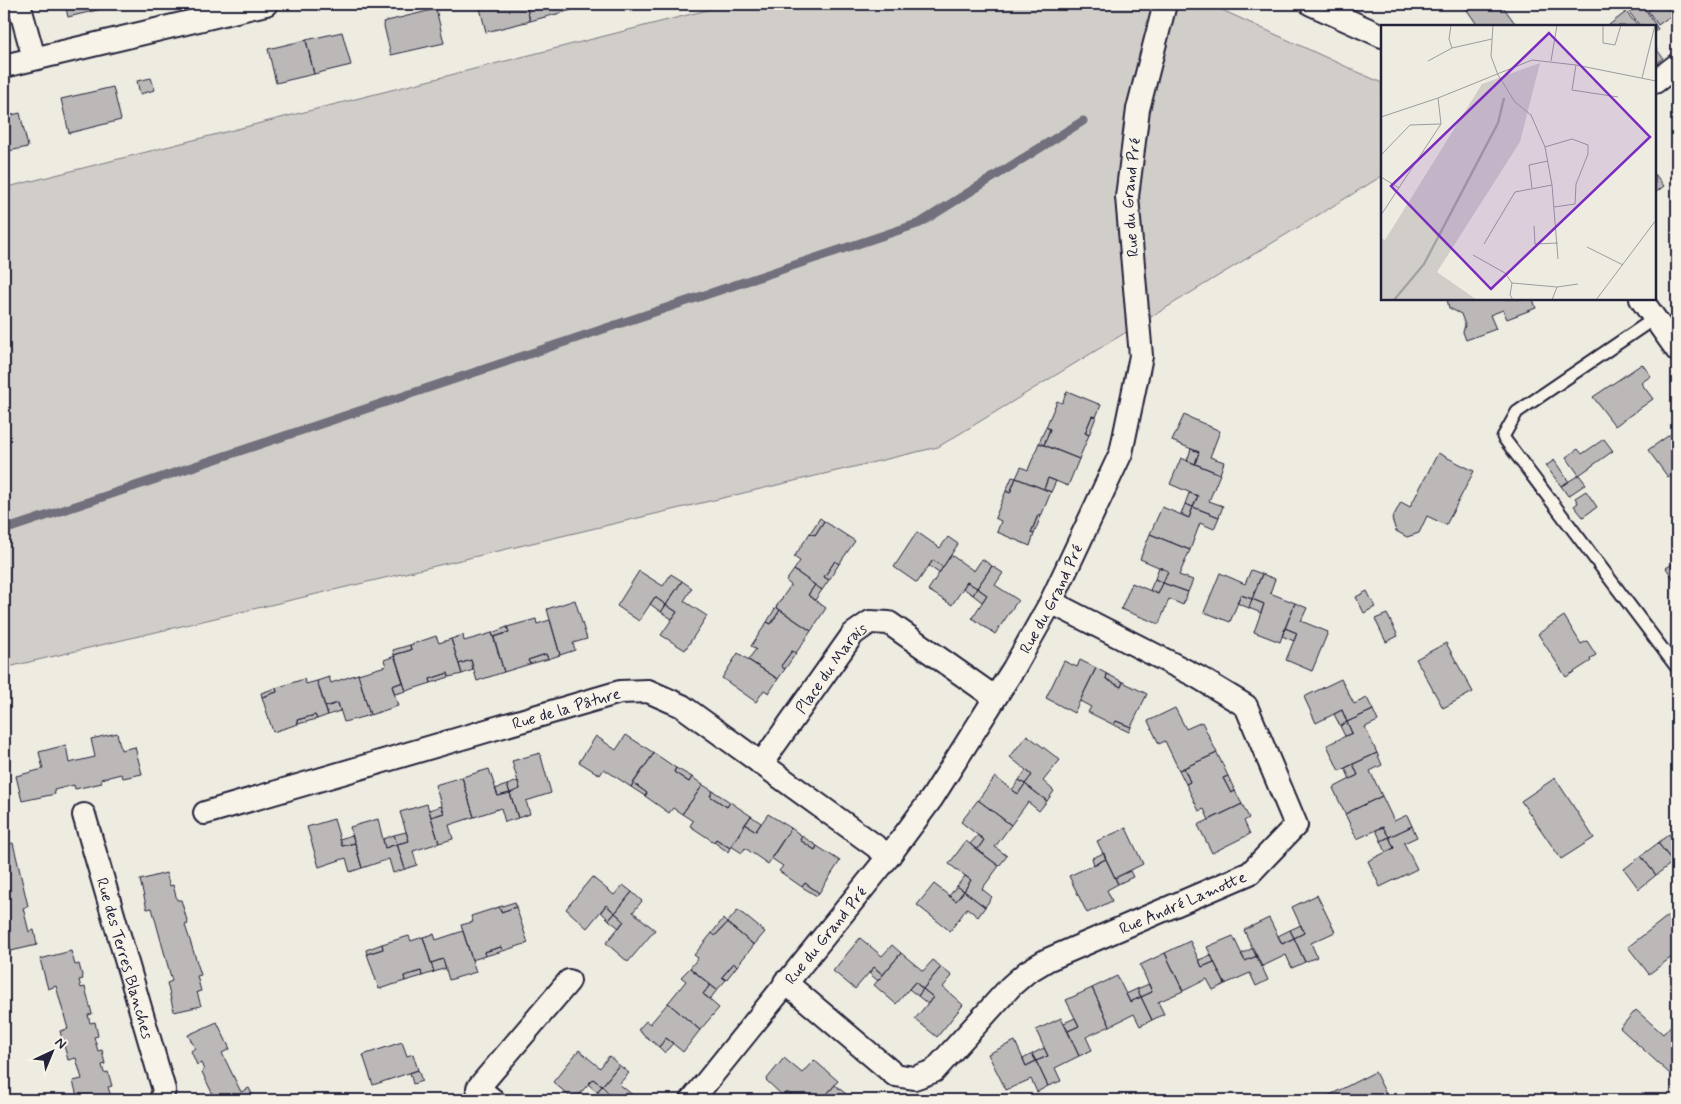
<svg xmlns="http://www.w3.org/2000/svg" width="1681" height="1104" font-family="Mynerve,sans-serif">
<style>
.green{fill:#d1cdc9;stroke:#7a7882}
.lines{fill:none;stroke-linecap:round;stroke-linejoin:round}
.stream{stroke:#716f7b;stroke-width:9}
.building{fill:#bbb8b7;stroke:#22223b}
.service-casing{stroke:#22223b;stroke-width:15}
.minor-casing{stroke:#22223b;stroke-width:26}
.service{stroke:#f7f3e8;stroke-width:11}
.minor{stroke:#f7f3e8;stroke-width:22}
.labels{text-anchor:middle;stroke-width:5;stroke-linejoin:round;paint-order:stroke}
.street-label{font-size:16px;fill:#22223b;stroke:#f7f3e8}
.inset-river{fill:none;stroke:#a6a3a6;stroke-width:2.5}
.inset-road{fill:none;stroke:#9c9b9f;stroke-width:1}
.view{fill:#7b2cbf;fill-opacity:0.15;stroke:#7b2cbf;stroke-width:2.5}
.inset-edge{fill:none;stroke:#22223b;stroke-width:2.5}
</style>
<rect width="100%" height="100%" fill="#eeebe1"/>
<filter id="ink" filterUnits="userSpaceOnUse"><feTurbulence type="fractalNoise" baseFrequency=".02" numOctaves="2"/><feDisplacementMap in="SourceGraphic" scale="10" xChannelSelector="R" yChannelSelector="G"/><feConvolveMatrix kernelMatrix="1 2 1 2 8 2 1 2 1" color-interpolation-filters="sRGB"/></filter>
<g filter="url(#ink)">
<path class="green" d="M731 4H1209L1382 83V176L938 447 4 668V188Z"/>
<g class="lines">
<path class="stream" d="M4 530 920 223 1083 121"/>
</g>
<path class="building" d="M65 4H109L110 7 68 17Z
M479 4H526L530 21 486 32Z
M526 4H571L572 10 530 21Z
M1425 4H1439L1430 10Z
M1470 4H1501L1517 26H1478L1465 7Z
M1642 4 1658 29 1655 32V26H1640L1629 12Z
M1658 4H1665L1672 15 1658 25 1648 11Z
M436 9 444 43 391 55 383 22Z
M1626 12 1638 26H1610L1609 25Z
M342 32 351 65 314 74 306 40Z
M306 40 314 74 276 83 268 49Z
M1655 47 1663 58 1655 65Z
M151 78 155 90 140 94 137 81Z
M113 87 121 120 69 133 61 99Z
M20 113 28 147 4 152V117Z
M1655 174 1664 186 1655 193Z
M1447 299H1533L1536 308 1507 319 1503 310 1490 315 1496 329 1466 340 1463 332 1465 325 1461 314 1449 308Z
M1642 364 1651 376 1641 383 1653 399 1615 426 1593 397Z
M1067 391 1101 405 1096 417 1092 416 1085 433 1089 435 1079 459 1044 445 1050 429 1046 427 1057 401 1062 403Z
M1184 415 1220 431 1210 457 1224 462 1220 474 1195 464 1199 452 1172 441Z
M1092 416 1096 417 1089 435 1085 433Z
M1046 427 1050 429 1044 445 1039 443Z
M1675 431 1677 433V471L1668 477 1648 450Z
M1604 439 1613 451 1579 475 1566 457 1578 449 1582 454Z
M1039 443 1079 459 1068 486 1048 478 1044 489 1016 478 1021 467 1028 470Z
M1191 449 1199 452 1195 464 1187 461Z
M1438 453 1474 471 1446 525 1427 516 1419 533 1407 537 1396 531 1392 519 1401 502 1410 507Z
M1181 458 1220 474 1209 501 1223 506 1219 517 1193 507 1198 496 1170 484Z
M1554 460 1569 482 1561 486 1546 466Z
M1579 475 1586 484 1568 496 1561 486Z
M1012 477 1016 478 1010 493 1006 491Z
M1016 478 1051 492 1041 516 1038 515 1031 533 1034 534 1030 546 997 532 1001 521 995 518 1006 491 1010 493Z
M1048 478 1056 481 1051 492 1044 489Z
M1586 491 1597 507 1583 517 1574 506 1578 503 1575 498Z
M1189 493 1198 496 1193 507 1185 504Z
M1185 504 1193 507 1189 518 1181 514Z
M1162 507 1189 518 1193 507 1219 517 1214 529 1200 523 1190 550 1150 534Z
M1038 515 1041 516 1034 534 1031 533Z
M820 518 824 521 815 535 810 533Z
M824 521 855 541 839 564 835 561 824 577 829 580 822 590 794 570 800 561 794 557 810 533 815 535Z
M917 532 940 548 948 537 958 544 943 567 933 560 917 583 894 567Z
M1150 534 1190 550 1179 575 1193 580 1188 592 1163 583 1168 571 1140 559Z
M951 555 974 571 982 559 992 566 977 588 967 582 952 605 928 590Z
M933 560 943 567 939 573 929 566Z
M835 561 839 564 829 580 824 577Z
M1677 561V579L1675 581 1666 568Z
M992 566 1003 573 995 585 1018 600 995 634 972 618 987 595 977 588Z
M1159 567 1168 571 1163 583 1155 579Z
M794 570 815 585 808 595 826 608 811 631 776 607 791 585 786 581Z
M1251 570 1262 574 1252 599 1241 595 1230 622 1204 612 1220 573 1245 584Z
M639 571 663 586 671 574 682 581 666 605 655 597 639 621 617 606Z
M1262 574 1275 579 1270 593 1295 603 1280 642 1254 632 1264 604 1252 599Z
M1155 579 1163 583 1158 594 1150 590Z
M682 581 692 588 684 601 707 616 685 650 661 635 677 612 666 605Z
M967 582 977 588 973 595 963 588Z
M1132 583 1158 594 1163 583 1188 592 1183 605 1169 599 1159 624 1121 609Z
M815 585 822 590 815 600 808 595Z
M977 588 987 595 982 602 973 595Z
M1367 591 1375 607 1364 613 1356 597Z
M1241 595 1252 599 1249 608 1237 603Z
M655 597 666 605 661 612 650 604Z
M1252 599 1264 604 1261 613 1249 608Z
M575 600 587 639 573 643 575 650 560 655 547 609Z
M1295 603 1307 608 1301 621 1328 632 1312 671 1286 660 1297 633 1285 628Z
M666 605 677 612 672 619 661 612Z
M776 607 780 610 771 624 767 622Z
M780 610 811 631 796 653 792 651 781 666 785 669 778 679 748 660 756 649 751 646 767 622 771 624Z
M1387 614 1398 636 1386 642 1375 619Z
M1564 616 1581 644 1587 641 1596 655 1590 659 1591 661 1566 677 1538 634Z
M536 619 537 624 550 620 560 655 548 659 546 654 528 660 530 664 504 672 494 637 509 632 507 627Z
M507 627 509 632 494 637 492 633Z
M1285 628 1297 633 1294 641 1282 636Z
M492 633 504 672 477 681 471 660 459 664 451 639 463 635 464 641Z
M436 636 439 643 451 639 462 674 449 677 448 673 430 679 431 683 406 691 394 655 411 650 410 645Z
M1446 643 1473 692 1443 708 1416 659Z
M410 645 411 650 394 655 393 650Z
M792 651 796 653 785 669 781 666Z
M738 653 778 679 769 693 764 690 756 702 722 678Z
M546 654 548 659 530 664 528 660Z
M395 656 403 682 392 686 398 706 370 715 358 674 386 666 384 660Z
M471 660 473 670 462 674 459 664Z
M1080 660 1096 668 1074 713 1046 698 1064 661 1077 667Z
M1096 668 1107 674 1106 679 1121 687 1123 682 1147 694 1131 727 1116 721 1114 725 1088 712 1091 707 1080 701Z
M448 673 449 677 431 683 430 679Z
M358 674 370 715 344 722 338 703 325 707 317 681 329 677 331 683Z
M1107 674 1123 682 1121 687 1106 679Z
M304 679 306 684 317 681 328 715 317 719 315 715 297 720 298 724 273 732 262 697 277 692 276 688Z
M1341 679 1354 704 1367 698 1373 710 1347 722 1342 710 1316 723 1304 697Z
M403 682 406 691 395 694 392 686Z
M276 688 277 692 262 697 261 693Z
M338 703 340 711 328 715 325 707Z
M1175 708 1186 729 1202 722 1217 753 1179 770 1165 741 1159 744 1148 721Z
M1342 710 1347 722 1340 726 1334 714Z
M1373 710 1378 721 1365 727 1377 753 1339 771 1327 745 1352 733 1347 722Z
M315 715 317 719 298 724 297 720Z
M1116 721 1131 727 1129 732 1114 725Z
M1347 722 1352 733 1345 736 1340 726Z
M117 733 121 750 135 747 142 774 123 778 121 774 101 779 102 783 75 789 74 785 54 790 55 794 22 801 16 776 43 769 39 752 66 745 69 763 95 757 91 739Z
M626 735 654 753 631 787 604 769 600 775 579 762 596 736 616 750Z
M1027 735 1060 760 1043 781 1054 791 1047 801 1025 784 1032 775 1010 757Z
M540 753 551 793 526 801 530 814 518 818 510 793 520 789 512 761Z
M654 753 676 768 674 772 689 782 692 777 703 785 682 814 673 808 669 813 645 796 647 793 633 783Z
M1217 753 1228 776 1223 778 1231 793 1235 791 1242 804 1209 820 1204 809 1199 811 1186 784 1190 782 1184 768Z
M1377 753 1382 765 1370 771 1382 796 1345 814 1333 788 1358 775 1353 764Z
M1353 764 1358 775 1350 779 1345 768Z
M676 768 692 777 689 782 674 772Z
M1184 768 1190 782 1186 784 1179 770Z
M489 769 498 796 510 793 518 818 505 822 501 808 474 817 462 777Z
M1026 770 1032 775 1025 784 1019 780Z
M1228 776 1235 791 1231 793 1223 778Z
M462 777 474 817 449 825 453 839 439 843 431 817 444 813 435 785Z
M995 777 1018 794 1025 784 1047 801 1039 811 1028 802 1011 825 978 800Z
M1555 778 1594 838 1561 859 1521 801Z
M1019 780 1025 784 1018 794 1012 790Z
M518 781 520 789 510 793 507 785Z
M633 783 647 793 645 796 631 787Z
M507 785 510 793 498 796 495 789Z
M703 785 713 791 710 796 727 807 730 802 751 816 730 848 716 839 714 842 690 826 693 821 682 814Z
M713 791 730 802 727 807 710 796Z
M1382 796 1394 821 1407 815 1412 826 1389 837 1383 827 1357 839 1345 814Z
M978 800 1011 825 995 847 1007 856 999 866 977 850 984 840 961 822Z
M427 804 439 843 413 851 417 865 405 869 397 844 409 841 400 812Z
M1242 804 1249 818 1244 821 1250 834 1212 853 1198 825Z
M441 806 444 813 431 817 429 810Z
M768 814 791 828 768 864 745 848 742 853 731 846 745 824 756 831Z
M751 816 761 823 756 831 745 824Z
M334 819 342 846 355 843 362 868 350 872 346 858 319 867 307 827Z
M378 819 385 848 397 844 405 869 393 873 389 859 362 868 350 827Z
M1412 826 1417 837 1404 843 1417 869 1380 887 1368 861 1394 848 1389 837Z
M4 827 8 844 13 843 28 906 23 908 29 932 34 930 37 945 11 951 8 938H4Z
M1383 827 1389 837 1381 841 1376 830Z
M791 828 802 836 800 840 815 850 817 846 840 861 819 893 805 883 802 887 779 871 783 866 771 858Z
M1126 828 1143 864 1115 878 1097 841Z
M406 832 409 841 397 844 394 835Z
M1669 834 1677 845V859L1673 862 1658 843Z
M352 835 355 843 342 846 340 839Z
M394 835 397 844 385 848 383 839Z
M978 835 984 840 977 850 970 844Z
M802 836 817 846 815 850 800 840Z
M1389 837 1394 848 1386 852 1381 841Z
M716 839 730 848 728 852 714 842Z
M966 841 999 866 982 889 992 897 985 907 964 891 971 880 949 864Z
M1658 843 1673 862 1656 875 1641 856Z
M1104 853 1106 859 1094 865 1092 858Z
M1641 856 1656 875 1639 889 1624 869Z
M1106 859 1118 884 1107 890 1112 901 1087 913 1069 876Z
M1130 871 1133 877 1118 884 1115 878Z
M166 873 170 886 173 885 177 900H181L188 924 185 925 201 975 197 976 201 991 197 992 201 1006 174 1012 167 983 172 981 152 908 147 909 140 880Z
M965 876 971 880 964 891 957 886Z
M592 877 614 895 623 885 632 892 615 913 606 905 587 928 566 909Z
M805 883 819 893 817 896 802 887Z
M934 884 956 901 964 891 985 907 978 917 967 908 950 931 917 905Z
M957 886 964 891 956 901 949 896Z
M632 892 642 901 633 912 655 930 628 962 606 943 624 921 615 913Z
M1317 895 1335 932 1311 943 1317 957 1305 962 1294 938 1304 933 1292 907Z
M515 902 516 907 501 912 499 907Z
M606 905 615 913 609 920 601 912Z
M499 907 501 912 516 907 528 943 503 951 501 947 484 952 485 956 472 960 461 925 473 922 471 916Z
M1677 909V953L1649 974 1628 947Z
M738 910 765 932 754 945 727 923Z
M615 913 624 921 619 928 609 920Z
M1269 918 1282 944 1294 938 1305 962 1292 968 1286 955 1261 967 1244 930Z
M723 919 727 923 715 936 712 933Z
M727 923 754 945 737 966 734 963 722 977 726 980 717 990 690 968 698 958 694 955 712 933 715 936Z
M1301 925 1304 933 1294 938 1290 930Z
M1290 930 1294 938 1282 944 1278 936Z
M463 931 476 972 449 980 443 959 431 963 423 937 434 934 436 940Z
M409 936 411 941 423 937 434 972 422 976 421 971 404 976 405 981 379 989 367 954 383 949 382 944Z
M1233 936 1245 961 1257 956 1268 980 1256 986 1250 973 1225 984 1207 947Z
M860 938 882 956 892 945 901 953 883 975 874 967 855 989 833 971Z
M1190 941 1202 967 1214 962 1225 984 1213 990 1207 979 1183 991 1165 953Z
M382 944 383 949 367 954 366 950Z
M501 947 503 951 485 956 484 952Z
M1253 948 1257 956 1245 961 1241 954Z
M71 951 75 965 79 964 83 979 79 980 81 988 85 987 92 1014 88 1015 90 1023 95 1022 98 1036 94 1037 98 1051 102 1050 105 1064 102 1065 104 1073 108 1072 112 1086 108 1087 112 1100H78L73 1081 82 1079 76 1058 68 1060 60 1031 68 1029 56 986 48 989 40 959Z
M901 953 923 971 933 960 941 967 923 989 915 982 896 1004 874 985Z
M1165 953 1183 991 1158 1002 1164 1014 1152 1020 1141 997 1152 992 1140 965Z
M1211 955 1214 962 1202 967 1199 960Z
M443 959 446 968 434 972 431 963Z
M734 963 737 966 726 980 722 977Z
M874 967 883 975 878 981 869 973Z
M941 967 952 976 943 987 963 1005 937 1037 915 1019 933 997 923 989Z
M690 968 710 985 703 994 719 1008 700 1030 668 1003 686 981 681 977Z
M421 971 422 976 405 981 404 976Z
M1117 976 1130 1002 1141 997 1152 1020 1140 1026 1134 1014 1110 1026 1092 988Z
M915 982 923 989 918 996 909 989Z
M1149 984 1152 992 1141 997 1137 989Z
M710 985 717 990 710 999 703 994Z
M1092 988 1110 1026 1086 1037 1092 1050 1079 1056 1068 1031 1079 1026 1066 1000Z
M923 989 933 997 928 1004 918 996Z
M1137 989 1141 997 1130 1002 1126 994Z
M668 1003 700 1030 683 1052 666 1038 659 1047 638 1030 646 1021 650 1024Z
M1636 1010 1663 1034 1677 1019V1067L1670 1074 1620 1028Z
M1061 1018 1079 1056 1055 1068 1061 1081 1048 1086 1036 1061 1048 1056 1036 1030Z
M1075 1018 1079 1026 1068 1031 1064 1023Z
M217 1022 230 1049 222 1053 241 1092 249 1088 255 1100H220L217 1095 214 1097 202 1072 204 1070 201 1063 197 1065 191 1051 195 1048 188 1035Z
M666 1038 673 1043 665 1053 659 1047Z
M1015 1041 1026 1066 1036 1061 1048 1086 1037 1092 1031 1079 1006 1090 988 1054Z
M402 1042 407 1056 413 1054 418 1070 373 1085 363 1055Z
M1044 1048 1048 1056 1036 1061 1032 1054Z
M579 1050 600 1068 609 1056 619 1065 602 1086 593 1079 574 1100 553 1082Z
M1032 1054 1036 1061 1026 1066 1023 1059Z
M784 1058 802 1073 814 1060 838 1081 822 1100H797L787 1092 784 1097 766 1080Z
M619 1065 629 1073 619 1084 639 1100H605L610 1094 602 1086Z
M418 1070 422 1081 413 1084 410 1073Z
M1375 1072 1389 1100H1323L1322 1099Z
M593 1079 602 1086 597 1092 588 1084Z
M835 1085 846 1094 843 1098 846 1100H822Z
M602 1086 610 1094 606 1100 597 1092Z"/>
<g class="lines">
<g class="service-casing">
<path id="service" d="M1655 318 1517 412 1503 437 1677 668"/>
</g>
<g class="minor-casing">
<g id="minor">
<path d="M19 4 34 58"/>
<path d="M1311 4 1382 36"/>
<path d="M4 66 266 4"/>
<path d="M1655 82 1677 65"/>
<path d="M1641 299 1677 350"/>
<path id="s1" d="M761 764 853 634 870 622 889 623 994 697"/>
<path id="s2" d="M205 813 620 692 648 691 682 706 889 856"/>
<path id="s3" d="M84 815 164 1090 161 1100"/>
<path id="s4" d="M785 982 895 1075 914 1078 934 1071 1011 986 1027 972 1047 960 1250 873 1296 825 1246 706 1198 677 1051 602"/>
<path d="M493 1100 478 1088 569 981"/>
<path id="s5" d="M692 1100 889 856 932 798 1014 668 1051 602 1121 453 1141 356 1127 197 1138 109 1165 4"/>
</g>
</g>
<use href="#service" class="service"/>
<use href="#minor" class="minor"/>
</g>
</g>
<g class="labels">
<g class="street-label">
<text dy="6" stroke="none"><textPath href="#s5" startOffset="1038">Rue du Grand Pré</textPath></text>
<text dy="6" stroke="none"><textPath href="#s5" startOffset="618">Rue du Grand Pré</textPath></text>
<text dy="6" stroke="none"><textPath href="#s1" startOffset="119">Place du Marais</textPath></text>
<text dy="6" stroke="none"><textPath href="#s2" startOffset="376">Rue de la Pâture</textPath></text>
<text dy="6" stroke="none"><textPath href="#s4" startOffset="491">Rue André Lamotte</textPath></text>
<text dy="6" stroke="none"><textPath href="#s5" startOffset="212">Rue du Grand Pré</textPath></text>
<text dy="6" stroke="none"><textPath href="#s3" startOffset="149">Rue des Terres Blanches</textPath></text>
</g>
</g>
<g transform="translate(1381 25)">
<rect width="275" height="275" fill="#eeebe1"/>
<path d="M159 38 139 117 56 247 96 275H0V213L4 215 101 59Z" fill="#d1cdc9"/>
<path class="inset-river" d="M13 275 43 239 117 98 123 73"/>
<path class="inset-road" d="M70 0 68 14 71 23M112 0 110 31 117 50 134 77 150 90 164 122 171 160 177 234M222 0V18L234 20 240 0M47 36 71 23 111 14M170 36 176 0M195 40 191 65 237 72M261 53 274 0M0 92 57 73 151 35 195 40 275 56M164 122 191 114 207 120V129L195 159 194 179 173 182M0 130 29 100 60 99M0 152 18 163M151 163 148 140 167 136M0 190 60 99 57 73M153 201 154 219 177 218M103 219 134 167 171 160M206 222 242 240M92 230 124 248 131 258 176 262 171 275M131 258 129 270 132 275M176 262 197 259M215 275 275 195"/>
<path class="view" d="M168 8 269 112 110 264 10 161Z"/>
<rect width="275" height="275" class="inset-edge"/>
</g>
<rect width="1681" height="1104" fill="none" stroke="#f7f3e8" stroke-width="20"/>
<rect x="10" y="10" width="1661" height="1084" fill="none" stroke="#22223b" stroke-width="2" filter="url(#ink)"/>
<g transform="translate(52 1052) rotate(44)" stroke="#f7f3e8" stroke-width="4" paint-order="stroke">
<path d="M0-4L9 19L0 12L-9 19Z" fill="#22223b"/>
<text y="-8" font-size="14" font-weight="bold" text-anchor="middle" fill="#22223b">N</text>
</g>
</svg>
